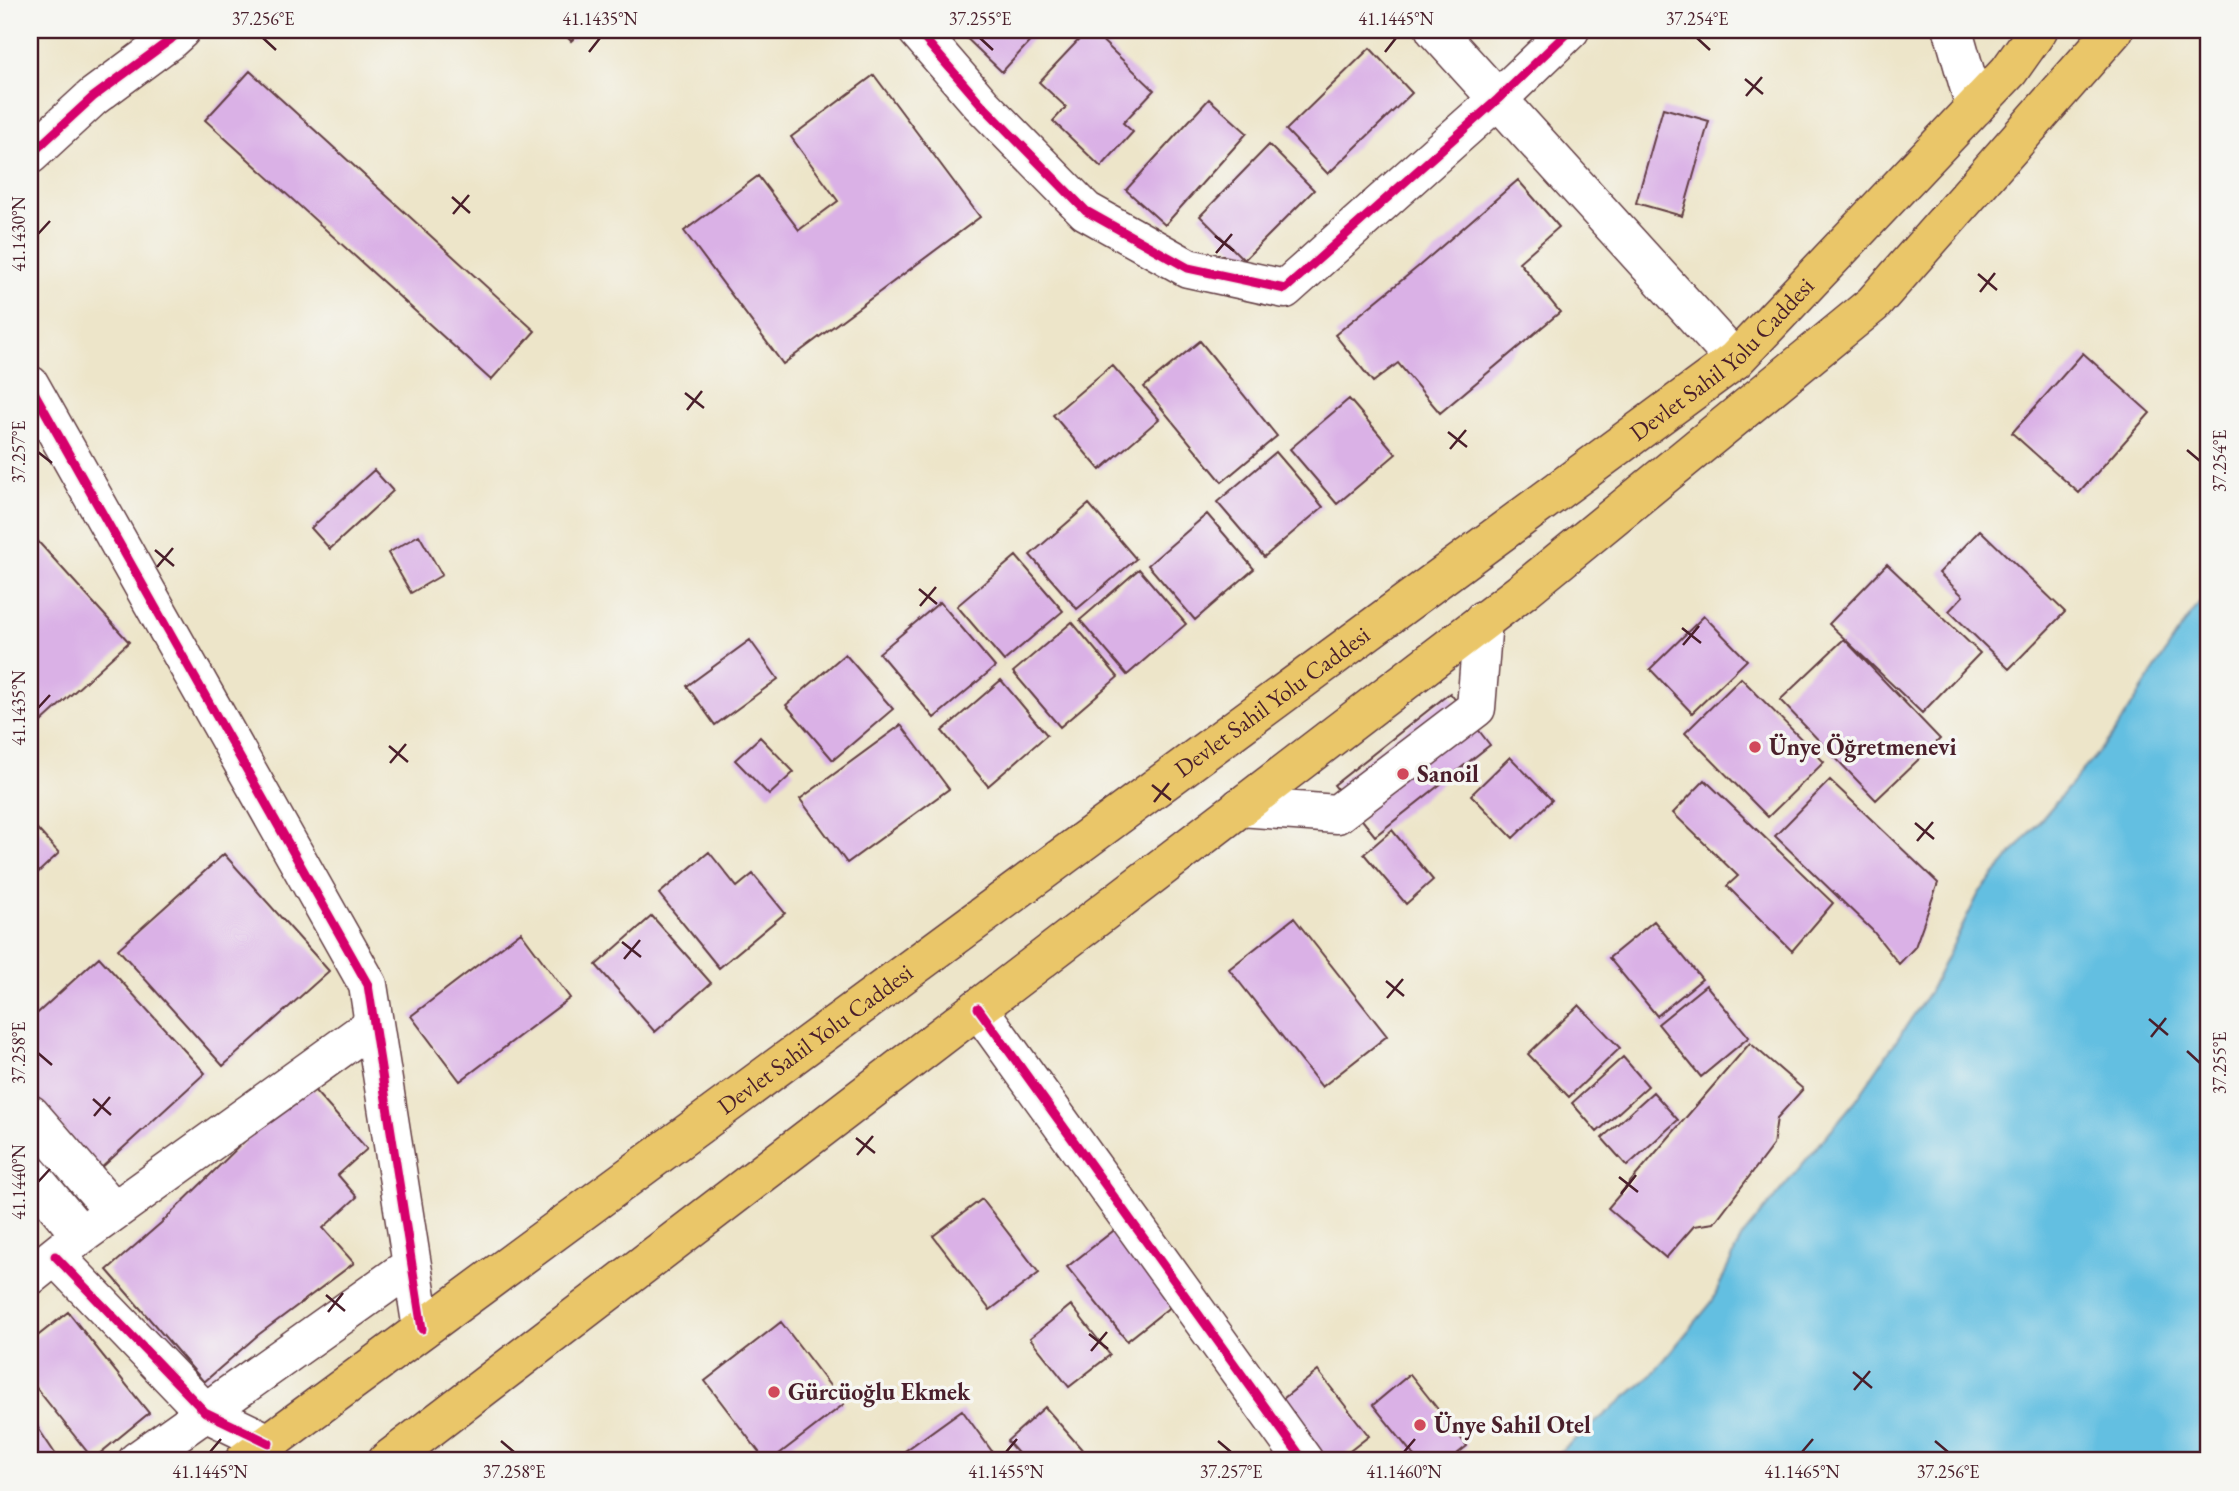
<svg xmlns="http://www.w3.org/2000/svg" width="2239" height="1491" font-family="'EB Garamond',serif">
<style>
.water{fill:#64bfe1;stroke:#576f86;stroke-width:2}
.building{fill:#dab1e6}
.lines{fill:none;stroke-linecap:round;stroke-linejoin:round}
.minor-casing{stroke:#623d43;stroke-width:41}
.major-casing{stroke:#623d43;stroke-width:41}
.minor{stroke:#fff;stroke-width:38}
.major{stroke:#eac669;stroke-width:38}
.cycleway-casing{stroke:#f6f6f2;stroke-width:13}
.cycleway{stroke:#d6006c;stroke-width:9}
.ticks{fill:none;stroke:#4a1f2b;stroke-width:2.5}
.poi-dot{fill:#d1495b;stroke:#f6f6f2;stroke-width:2.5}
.labels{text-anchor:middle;stroke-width:7;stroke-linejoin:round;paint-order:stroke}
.street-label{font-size:24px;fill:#4a1f2b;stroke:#f6f6f2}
.poi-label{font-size:24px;font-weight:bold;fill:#4a1f2b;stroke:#f6f6f2;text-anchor:start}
.neatline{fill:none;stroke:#4a1f2b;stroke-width:2.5}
.ticks-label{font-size:18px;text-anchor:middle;fill:#4a1f2b}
</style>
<rect width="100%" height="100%" fill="#f6f6f2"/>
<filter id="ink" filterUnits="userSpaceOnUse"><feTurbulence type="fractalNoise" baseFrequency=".0143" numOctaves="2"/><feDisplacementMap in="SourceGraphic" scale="14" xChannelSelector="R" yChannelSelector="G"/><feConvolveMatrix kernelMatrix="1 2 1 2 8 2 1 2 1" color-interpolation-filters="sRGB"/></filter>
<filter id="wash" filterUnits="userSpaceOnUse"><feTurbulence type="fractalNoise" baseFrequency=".00686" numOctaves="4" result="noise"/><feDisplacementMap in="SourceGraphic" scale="28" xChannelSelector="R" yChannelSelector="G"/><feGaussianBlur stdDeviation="1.57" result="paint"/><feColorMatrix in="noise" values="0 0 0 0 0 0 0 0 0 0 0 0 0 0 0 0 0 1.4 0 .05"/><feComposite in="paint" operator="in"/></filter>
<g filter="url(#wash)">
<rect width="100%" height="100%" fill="#ede5c9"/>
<path class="water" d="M2209 590V1461H1549L1651 1376 1712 1302 1741 1238 1856 1100 1930 991 1979 893 2113 735 2176 636Z"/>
<g id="blocks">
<path class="building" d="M560 30H583L571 41Z
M958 30H1027L1034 37 1002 72Z
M1088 30H1091L1154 90 1123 123 1133 132 1101 167 1053 121 1066 107 1039 82Z
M1370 48 1412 93 1328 174 1286 130Z
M250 71 535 331 491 380 205 120Z
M874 75 980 217 783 364 684 231 758 176 799 230 838 201 791 137Z
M1209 99 1247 133 1165 225 1126 190Z
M1663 108 1709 121 1682 216 1636 203Z
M1269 145 1314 190 1244 260 1200 216Z
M1518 180 1559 227 1519 262 1560 312 1440 413 1398 363 1373 382 1335 335 1419 266Z
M1200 341 1277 436 1222 482 1144 387Z
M2083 353 2150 413 2079 493 2012 433Z
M1112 365 1159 419 1100 470 1053 415Z
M1349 399 1396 454 1337 504 1290 449Z
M1276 452 1323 507 1264 557 1217 502Z
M374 470 393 491 330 549 311 528Z
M1089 504 1136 559 1077 609 1030 555Z
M1207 514 1254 569 1195 620 1148 565Z
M1980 530 2065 612 2009 669 1949 611 1963 596 1939 573Z
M419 535 442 575 411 593 388 553Z
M34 537 129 642 30 732V540Z
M1016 556 1063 611 1004 661 957 606Z
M1887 564 1980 653 1922 713 1829 624Z
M1139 569 1186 624 1127 675 1080 620Z
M940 602 995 667 934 718 879 653Z
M1704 616 1747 660 1692 713 1650 669Z
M1072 622 1118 677 1060 727 1013 672Z
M1844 639 1940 739 1876 800 1780 700Z
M750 640 778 679 715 725 687 686Z
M845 654 893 709 833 760 786 705Z
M1741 678 1824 762 1768 817 1685 733Z
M1001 680 1047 735 988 786 942 731Z
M1450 693 1490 745 1375 836 1334 785Z
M901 725 949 789 847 863 800 799Z
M760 737 794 772 769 795 735 760Z
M1510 757 1552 800 1513 838 1471 795Z
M1705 780 1833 903 1792 951 1727 886 1738 876 1673 813Z
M1830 780 1938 883 1915 947 1899 964 1872 930 1775 836Z
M30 821 59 853 30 880Z
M1392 830 1433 880 1406 904 1364 854Z
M709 852 737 887 753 874 785 913 719 968 659 894Z
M224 854 329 971 223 1066 118 949Z
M652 916 711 983 655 1032 596 965Z
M1294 918 1387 1036 1322 1087 1229 969Z
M1654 921 1702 979 1657 1016 1609 958Z
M521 932 570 998 460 1081 411 1016Z
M99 957 205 1073 99 1170 30 1093V1020Z
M1706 985 1749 1037 1701 1077 1658 1024Z
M1579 1005 1620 1048 1569 1097 1528 1054Z
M1750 1043 1803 1089 1777 1118 1773 1145 1714 1223 1694 1226 1666 1258 1608 1208Z
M1623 1057 1648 1086 1597 1132 1572 1103Z
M306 1081 367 1149 338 1175 357 1197 323 1228 354 1263 258 1335 204 1382 107 1270 161 1223Z
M1653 1092 1678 1120 1627 1166 1602 1138Z
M982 1199 1039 1273 990 1310 933 1236Z
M1117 1228 1176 1302 1127 1341 1067 1267Z
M1071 1305 1110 1355 1069 1387 1030 1338Z
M68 1312 149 1413 93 1459 30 1380V1342Z
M781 1322 844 1404 770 1461H766L705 1381Z
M1318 1371 1369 1436 1337 1461H1318L1274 1406Z
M1410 1374 1467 1446 1448 1461H1418L1373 1405Z
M1045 1407 1092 1461H1025L1007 1441Z
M962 1410 999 1461H912L905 1451Z
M30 1416 60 1461H30Z"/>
</g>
</g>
<g filter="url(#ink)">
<use href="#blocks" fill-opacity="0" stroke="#623d43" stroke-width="2"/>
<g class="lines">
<g class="minor-casing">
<path id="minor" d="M917 30 981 104 1086 211 1188 268 1285 289 1498 99 1570 30
M1435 30 1735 360
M1953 30 1975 107
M30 155 93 97 170 40 181 30
M30 385 368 985 422 1329
M1240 807 1337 814 1476 708 1483 620
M978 1008 1304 1461
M30 1114 114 1211
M30 1174 81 1235
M55 1256 205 1412 269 1443
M30 1276 81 1235 374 1024
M137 1461 412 1265"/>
</g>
<g class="major-casing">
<g id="major">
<path id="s1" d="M244 1461 1735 360 2009 71 2038 30"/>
<path d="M387 1461 1524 590 1873 304 2114 30"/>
</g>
</g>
<use href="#minor" class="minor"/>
<use href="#major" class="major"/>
<g class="cycleway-casing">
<path id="cycleway" d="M917 30 981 104 1086 211 1188 268 1285 289 1498 99 1570 30
M30 155 93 97 170 40 181 30
M30 385 368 985 422 1329
M978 1008 1304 1461
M55 1256 205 1412 269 1443"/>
</g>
<use href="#cycleway" class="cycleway"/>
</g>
</g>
<path class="ticks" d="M263 38 276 50M980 38 993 50M1697 38 1710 50M589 52 600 38M1385 52 1396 38M1745 79 1763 94M1746 96 1762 77M452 197 470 213M453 214 469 195M38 234 50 221M1215 236 1234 251M1216 253 1232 234M1978 274 1997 290M1980 292 1995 273M685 393 704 408M687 410 702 391M1448 432 1467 447M1450 449 1466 430M2187 450 2200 461M38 452 52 463M155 550 174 566M157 567 173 548M919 589 937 604M920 606 936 587M1682 628 1701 643M1683 645 1699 626M38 708 50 695M389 746 408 762M390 763 406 744M1152 785 1171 800M1154 802 1169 783M1915 823 1934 839M1917 841 1933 822M622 942 641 957M624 959 640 940M1386 981 1404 996M1387 998 1403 979M2149 1019 2168 1035M2151 1037 2166 1018M2187 1051 2200 1063M38 1053 52 1065M93 1099 111 1115M94 1116 110 1097M856 1138 875 1153M857 1155 873 1136M1619 1177 1638 1192M38 1182 50 1169M1621 1194 1636 1175M326 1295 345 1311M328 1312 343 1293M1089 1334 1108 1349M1091 1351 1107 1332M1853 1372 1872 1388M1854 1390 1870 1371M501 1441 514 1452M1218 1441 1231 1452M1935 1441 1948 1452M210 1452 221 1439M1006 1452 1017 1439M1404 1452 1415 1439M1802 1452 1813 1439"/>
<g class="poi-dot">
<circle cx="1755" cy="747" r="7"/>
<circle cx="1403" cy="774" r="7"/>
<circle cx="774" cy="1392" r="7"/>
<circle cx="1420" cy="1425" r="7"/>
</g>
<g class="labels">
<g class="street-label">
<text dy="8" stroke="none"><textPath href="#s1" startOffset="1844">Devlet Sahil Yolu Caddesi</textPath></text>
<text dy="8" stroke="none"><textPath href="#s1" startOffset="1278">Devlet Sahil Yolu Caddesi</textPath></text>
<text dy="8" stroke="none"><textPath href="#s1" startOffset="710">Devlet Sahil Yolu Caddesi</textPath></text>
</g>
<g class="poi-label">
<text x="1769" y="755">Ünye Öğretmenevi</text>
<text x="1417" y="782">Sanoil</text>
<text x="788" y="1400">Gürcüoğlu Ekmek</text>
<text x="1434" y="1433">Ünye Sahil Otel</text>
</g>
</g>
<rect width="2239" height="1491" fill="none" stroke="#f6f6f2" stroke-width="77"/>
<rect x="38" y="38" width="2162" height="1414" class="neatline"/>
<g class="ticks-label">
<text x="263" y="25">37.256°E</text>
<text x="600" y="25">41.1435°N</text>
<text x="980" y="25">37.255°E</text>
<text x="1396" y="25">41.1445°N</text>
<text x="1697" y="25">37.254°E</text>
<text transform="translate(19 234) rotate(-90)" y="6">41.1430°N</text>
<text transform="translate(19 452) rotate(-90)" y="6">37.257°E</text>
<text transform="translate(2220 461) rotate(-90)" y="6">37.254°E</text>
<text transform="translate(19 708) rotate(-90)" y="6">41.1435°N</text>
<text transform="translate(19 1053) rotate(-90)" y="6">37.258°E</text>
<text transform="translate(2220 1063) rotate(-90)" y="6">37.255°E</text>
<text transform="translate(19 1182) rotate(-90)" y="6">41.1440°N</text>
<text x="210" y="1478">41.1445°N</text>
<text x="514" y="1478">37.258°E</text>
<text x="1006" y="1478">41.1455°N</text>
<text x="1231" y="1478">37.257°E</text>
<text x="1404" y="1478">41.1460°N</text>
<text x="1802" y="1478">41.1465°N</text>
<text x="1948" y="1478">37.256°E</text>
</g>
</svg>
